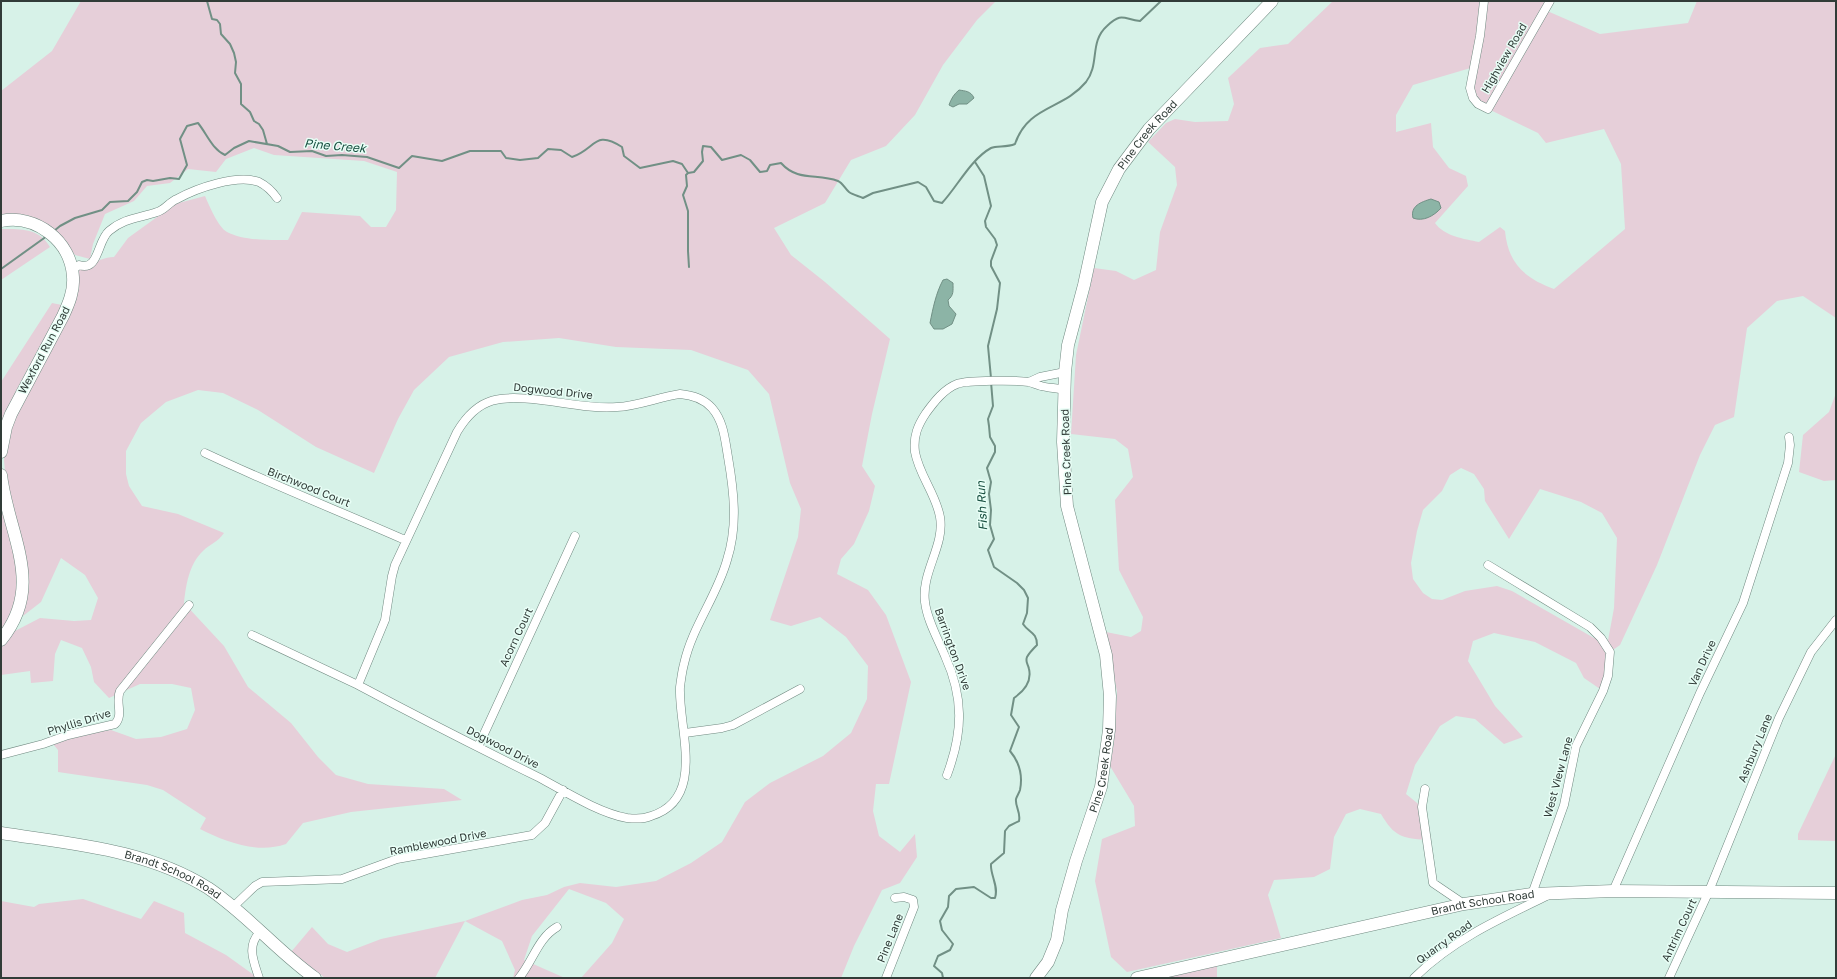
<svg xmlns="http://www.w3.org/2000/svg" width="1837" height="979" font-family="'Golos Text',sans-serif">
<style>
.green{fill:#e6cfd9;fill-rule:evenodd}
.water{fill:#8cb4a6;stroke:#719085}
.lines{fill:none;stroke-linecap:round;stroke-linejoin:round}
.stream{stroke:#719085;stroke-width:2}
.street-casing{stroke:#708980;stroke-width:9}
.secondary-casing{stroke:#708980;stroke-width:13}
.street{stroke:#fff;stroke-width:8}
.secondary{stroke:#fff;stroke-width:12}
.labels{text-anchor:middle;stroke-width:3;stroke-linejoin:round;paint-order:stroke}
.street-label{font-size:11px;fill:#313c38;stroke:#e8fef6}
.water-label{font-size:12px;font-style:italic;fill:#195041;stroke:#e8fef6}
</style>
<rect width="100%" height="100%" fill="#d7f2e8"/>
<path class="green" d="M81 1H996L977 20 943 65 915 115 886 146 851 160 825 203 774 228 791 255 825 282 890 339 872 414 862 466 875 486 869 511 854 544 841 559 837 574 868 590 886 615 911 682 889 784H876L873 811 879 836 900 852 915 834 917 857 900 883 882 890 854 946 841 978H581L612 943 624 919 606 903 569 889 532 936 524 960 565 978H513L515 970 502 941 465 921 435 978H325L291 952 312 927 328 944 347 952 381 939 465 921 522 900 547 895 564 887 580 883 616 887 656 881 691 863 722 842 745 802 770 783 823 756 851 733 867 699 868 666 846 637 820 617 791 626 770 620 798 537 801 509 790 483 769 394 748 370 691 350 616 347 559 338 503 342 449 357 414 390 398 419 374 473 316 447 258 410 223 393 198 390 166 402 141 423 126 451V474L129 486 142 506 178 514 224 533C217 543 211 543 203 551 189 564 186 585 184 603L224 646 248 687 291 723 318 757 336 775 368 784 444 789 462 800 351 812 303 823 286 844C257 854 226 842 200 829L206 818 163 790 147 785 58 772V750L53 744 79 734 111 730 136 739 161 737 187 729 195 710 191 688 172 684H140L109 698 94 682 91 667 82 648 61 640 55 654 53 681 31 683 30 671 1 675V648L13 632 40 618 74 621 91 620 98 598 85 575 61 558 41 602 23 616 29 585 7 495 4 460 5 436 76 271C94 268 94 258 114 257L128 238 175 204 205 196C209 205 218 227 227 232 244 241 270 240 288 240L302 212 360 216 371 227H386L396 210 397 172 364 161 274 155 254 148 226 159 216 172 188 169 170 183 147 186 134 201 105 214 93 244 90 259 75 255 63 239 27 215 1 214V91L52 51Z
M1333 1H1550L1545 10 1600 34 1688 23 1697 1H1836V318L1803 296 1777 301 1747 328 1734 417 1715 425 1700 455 1657 565 1620 645 1610 652 1603 691 1584 678 1576 663 1535 642 1494 633 1473 641 1468 661 1495 706 1523 737 1504 744 1475 719 1456 716 1440 726 1415 765 1406 794 1422 807 1426 840C1401 838 1394 836 1381 814L1360 809 1346 814 1334 837 1330 869 1314 877 1274 880 1268 895 1281 938 1127 972 1111 957 1095 881 1102 839 1135 826 1134 806 1110 766 1114 742 1117 692 1106 632 1131 637 1141 631 1143 617 1119 570 1115 500 1133 477 1128 449 1115 439 1071 434 1076 355 1094 268 1116 271 1134 280 1156 270 1160 232 1177 185 1175 167 1148 142 1166 123 1175 119 1195 122 1228 121 1234 104 1228 78 1260 48 1288 44ZM1474 67 1473 98 1478 104 1538 133 1546 143 1604 129 1621 164 1625 229 1554 289C1525 278 1508 264 1505 231L1500 227 1479 242C1464 239 1444 236 1435 223L1468 186 1466 176 1449 168 1433 147 1431 123 1396 132V115L1413 85ZM1461 468 1474 474 1484 489 1485 501 1509 539 1540 489 1581 502 1602 513 1617 538 1614 608 1607 646 1601 638H1594L1512 591 1497 586 1465 591 1442 600 1432 599 1423 593 1413 579 1411 563 1417 531 1423 510 1442 491 1450 475Z
M1 229C21 229 39 228 50 247L1 280Z
M52 303 62 305 17 389 1 426V382Z
M1836 393V480L1824 481 1799 472 1803 435 1829 412Z
M1 505 21 579 18 603 1 633Z
M1836 754V841L1798 840V834Z
M83 899 141 919 154 901 184 913 185 933 226 955 258 978H1V901L34 907 39 904Z
M1217 964V978H1158Z"/>
<path class="water" d="M959 90C965 91 971 91 974 98L967 104H959L953 107 949 105C951 99 954 94 959 90Z
M1431 199 1439 202 1441 208C1434 216 1423 222 1413 218 1410 206 1421 202 1431 199Z
M947 279 953 283C953 291 954 295 948 300L949 306 956 314 952 324 943 329H934L930 323C933 308 936 293 943 280Z"/>
<g class="lines">
<path class="stream" d="M207 1 212 19 217 20 220 24 221 34 230 44 234 53 236 62 235 73 241 84V104L250 112 254 121 259 124 263 130 267 144
M975 162 984 176 991 206 985 221 986 227 995 239 997 245 991 261V266L1000 283 997 309 988 346 991 378
M688 173 686 175 687 186 683 195 688 211V251L689 267
M54 231 60 226 75 218 102 210 110 202 128 201 137 192 142 182 147 180 153 181 170 178 179 179 187 165 180 139 187 126 198 123C207 134 212 149 225 155L234 148 249 141 278 146 290 152 312 151 326 156 342 155 367 157 399 168 412 156 442 161 470 151H501L506 158 520 160 538 158 548 149 561 150 572 157C596 149 594 129 622 147L624 156 640 168 673 161 682 164 688 173 694 172 703 161 702 152 703 146 711 147 722 160 741 155 750 160 760 172 767 171 770 165 781 163C798 182 817 173 838 181 843 183 845 189 849 192 853 195 859 196 863 198L873 193 918 182 926 187 934 201 942 203C957 187 971 159 991 148 997 145 1006 148 1015 144 1028 105 1063 110 1086 82 1100 64 1089 42 1107 26 1122 12 1123 19 1140 21L1161 1
M1 269 47 236
M943 978 942 973 934 966 938 956 950 950 953 944 942 930 940 921 948 907 949 896 956 889 974 887 991 898H995C999 886 990 875 991 864L1004 853 1005 831 1009 826 1019 821C1021 812 1015 807 1016 799 1017 796 1019 793 1020 790 1023 775 1020 763 1010 751L1019 727 1011 715 1014 698C1024 691 1032 682 1029 669 1028 664 1025 662 1027 657 1029 653 1034 648 1037 645 1037 632 1029 633 1023 624L1027 613 1028 598 1024 590 1017 583 994 567 988 550 994 539 990 525 991 510 989 494 991 482 987 468 995 452V446L990 437 989 426 988 419 993 406 991 382"/>
<g class="street-casing">
<path id="street" d="M1484 1 1480 36 1470 88 1473 98 1478 104 1488 109 1550 1
M72 270 79 265C99 272 97 241 109 231 124 218 140 218 157 212 165 210 169 202 177 199 197 188 237 174 259 182 267 186 272 191 277 198
M1029 382 1040 377 1065 372
M680 394C692 395 704 399 712 408 724 422 725 440 728 457 734 492 738 526 727 560 717 596 692 627 684 664 682 671 681 680 680 687 678 728 707 799 651 816 644 819 635 819 627 818 599 813 566 792 540 778 479 748 418 717 358 685L385 620 392 576 395 565 457 432C479 395 501 396 541 400 566 403 592 409 617 407 638 406 659 397 680 394Z
M205 453C271 484 339 511 405 540
M1488 565 1590 627 1601 638 1610 652 1608 676 1603 691 1576 746 1564 805 1532 894
M252 635 358 685
M685 733 722 728 733 725 800 689
M478 747 575 536
M1 755 43 744 68 735 115 724C124 715 115 702 120 691L189 605
M947 775C963 732 964 698 945 656 938 639 927 620 925 602 921 572 945 546 940 517 936 494 919 475 915 452 913 436 918 425 926 413 934 402 944 389 957 384 968 380 1017 380 1029 382 1033 383 1037 385 1041 386 1048 388 1057 388 1065 390
M1425 789 1422 807 1433 883 1464 904
M1613 891 1700 693 1743 603 1788 463 1790 445 1789 437
M233 907 255 886 262 882 342 879 397 859 532 835 545 823 563 790
M259 978C254 962 246 946 260 932
M519 978C533 961 538 938 557 927
M886 978 914 907 913 900 904 897 895 898
M1414 978C1452 940 1501 918 1549 895
M1669 978 1709 891 1779 718 1811 652 1836 620"/>
</g>
<g class="secondary-casing">
<g id="secondary">
<path d="M1 221C36 214 71 241 73 277 74 291 69 303 63 316L11 414 6 427 1 452"/>
<path d="M1 475C8 535 46 585 1 640"/>
<path id="s1" d="M1 833C71 844 146 849 208 888 247 914 277 951 315 978"/>
<path id="s2" d="M1036 978 1048 962 1057 940 1062 910 1076 861 1101 787 1109 730 1110 696 1106 655 1067 506 1063 442 1065 372 1068 345 1084 285 1102 202 1119 169 1149 129 1272 1"/>
<path id="s3" d="M1137 978 1464 904 1532 894 1613 891 1836 893"/>
</g>
</g>
<use href="#street" class="street"/>
<use href="#secondary" class="secondary"/>
</g>
<g class="labels">
<g class="street-label">
<text transform="translate(1504 58) rotate(-60)" y="4">Highview Road</text>
<text dy="4" stroke="none"><textPath href="#s2" startOffset="880">Pine Creek Road</textPath></text>
<text transform="translate(44 350) rotate(-62)" y="4">Wexford Run Road</text>
<text transform="translate(553 391) rotate(6)" y="4">Dogwood Drive</text>
<text transform="translate(1066 452) rotate(-92)" y="4">Pine Creek Road</text>
<text transform="translate(309 487) rotate(22)" y="4">Birchwood Court</text>
<text transform="translate(516 637) rotate(-65)" y="4">Acorn Court</text>
<text transform="translate(953 649) rotate(70)" y="4">Barrington Drive</text>
<text transform="translate(1702 663) rotate(-65)" y="4">Van Drive</text>
<text transform="translate(79 722) rotate(-17)" y="4">Phyllis Drive</text>
<text transform="translate(503 747) rotate(27)" y="4">Dogwood Drive</text>
<text transform="translate(1755 748) rotate(-68)" y="4">Ashbury Lane</text>
<text dy="4" stroke="none"><textPath href="#s2" startOffset="220">Pine Creek Road</textPath></text>
<text transform="translate(1558 777) rotate(-75)" y="4">West View Lane</text>
<text transform="translate(438 842) rotate(-11)" y="4">Ramblewood Drive</text>
<text dy="4" stroke="none"><textPath href="#s1" startOffset="178">Brandt School Road</textPath></text>
<text dy="4" stroke="none"><textPath href="#s3" startOffset="354">Brandt School Road</textPath></text>
<text transform="translate(1679 930) rotate(-65)" y="4">Antrim Court</text>
<text transform="translate(890 938) rotate(-68)" y="4">Pine Lane</text>
<text transform="translate(1444 942) rotate(-36)" y="4">Quarry Road</text>
</g>
<g class="water-label">
<text transform="translate(335 146) rotate(5)" y="4">Pine Creek</text>
<text transform="translate(982 506) rotate(-93)" y="4">Fish Run</text>
</g>
</g>
<rect width="1837" height="979" fill="none" stroke="#313c38" stroke-width="4"/>
</svg>
